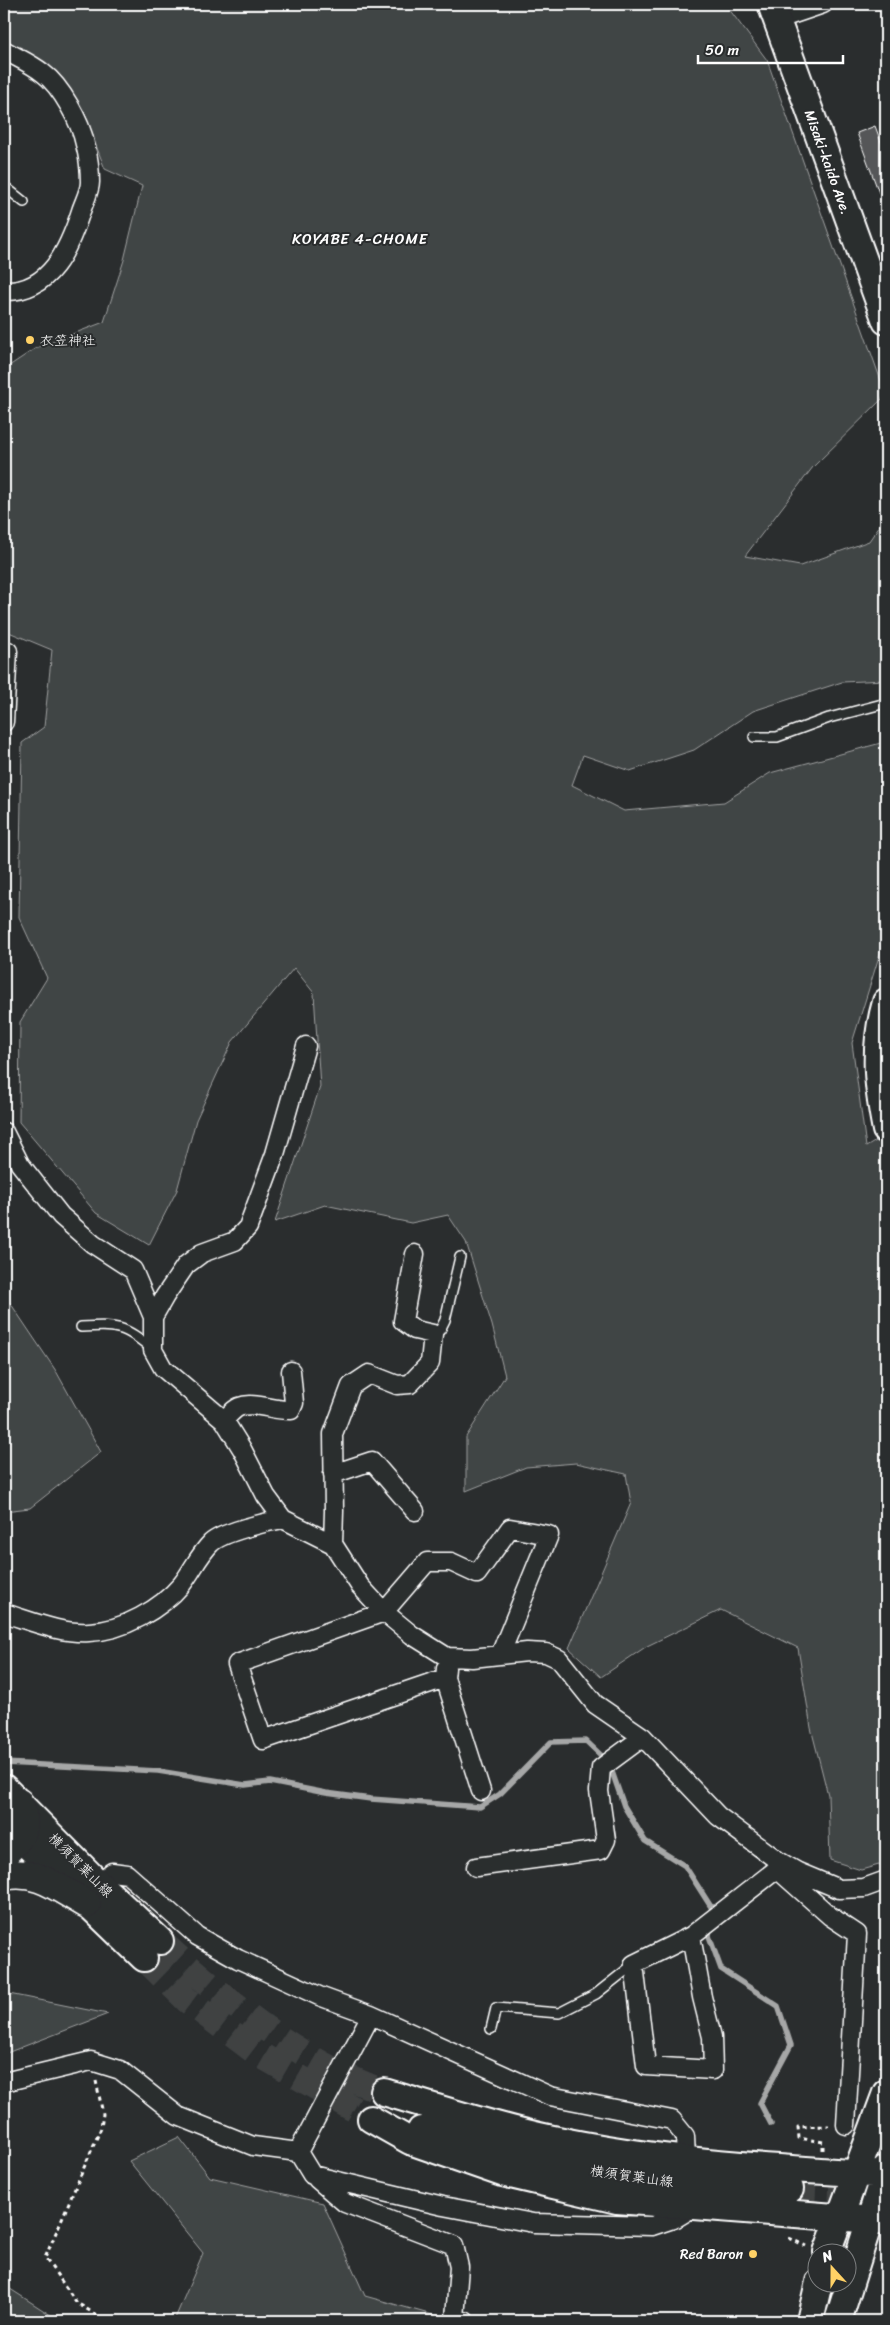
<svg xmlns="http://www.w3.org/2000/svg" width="890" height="2325" font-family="Sriracha,'Klee One',sans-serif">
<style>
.green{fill:#414445;stroke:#a0a2a2}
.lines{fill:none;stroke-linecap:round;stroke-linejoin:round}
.stream{stroke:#a6a7a7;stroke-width:5.5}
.building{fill:#555758;stroke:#fff}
.primary-tunnel{stroke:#3f4243;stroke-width:26;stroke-dasharray:26 13;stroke-linecap:butt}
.lane-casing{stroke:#fff;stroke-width:12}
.street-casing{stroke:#fff;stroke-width:21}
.primary-casing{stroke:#fff;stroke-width:30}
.highway-casing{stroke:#fff;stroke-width:31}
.path{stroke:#fff;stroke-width:3;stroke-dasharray:4 4;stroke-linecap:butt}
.lane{stroke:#2a2d2e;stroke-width:9}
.street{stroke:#2a2d2e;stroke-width:18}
.primary{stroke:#2a2d2e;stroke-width:26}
.highway{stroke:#2a2d2e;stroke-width:28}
.poi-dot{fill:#ffd166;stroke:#2a2d2e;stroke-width:2}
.labels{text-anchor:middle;stroke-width:4;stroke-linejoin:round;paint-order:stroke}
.street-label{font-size:14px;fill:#fff;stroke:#2a2d2e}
.poi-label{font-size:14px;fill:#fff;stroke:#2a2d2e;text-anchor:start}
.neighbourhood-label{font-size:15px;letter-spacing:1px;fill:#fff;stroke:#2a2d2e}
</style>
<rect width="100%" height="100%" fill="#2a2d2e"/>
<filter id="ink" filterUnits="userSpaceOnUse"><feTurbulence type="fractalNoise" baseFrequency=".02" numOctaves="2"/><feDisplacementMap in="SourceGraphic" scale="10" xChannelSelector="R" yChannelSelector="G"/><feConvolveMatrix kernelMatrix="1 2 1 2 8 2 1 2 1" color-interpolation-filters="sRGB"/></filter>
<g filter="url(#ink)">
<path class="green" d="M4 4H718L729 9 767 60 886 395 813 467 745 556 800 566 869 541 882 522H886V680L842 682 753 711 694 750 630 771 583 755 572 785 624 811 724 802 770 773 881 743 886 744V934L852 1043 866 1147 886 1135V1863L861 1870 830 1860 828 1795 811 1728 798 1648 721 1610 647 1646 601 1677 569 1648 631 1503 626 1474 576 1463 526 1467 466 1491V1437L505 1376 492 1325 466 1242 448 1215 411 1223 325 1205 275 1222 320 1087 314 993 294 968 232 1042 196 1120 177 1190 149 1245 96 1213 19 1122 20 1022 47 978 19 917 22 743 44 727 52 650 4 630V363L9 366 36 348 104 322 124 260 142 186 105 169 87 122 45 65 4 62Z
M4 1300 11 1304 56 1371 101 1452 30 1508 4 1511Z
M4 1993 108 2014 4 2054Z
M179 2137 210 2177 323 2203 365 2296 454 2321H174L203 2253 129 2161Z
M4 2285 60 2321H4Z"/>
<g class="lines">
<path class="stream" d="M4 1763 158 1771 245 1785 270 1782 326 1793 371 1799 480 1807 500 1794 551 1742 586 1741 609 1763 624 1806 645 1841 685 1866 713 1910V1914
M710 1928 709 1936 721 1969 778 2006 791 2045 760 2103 771 2124"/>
</g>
<path class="building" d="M875 126 886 155V191L879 193 857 133Z"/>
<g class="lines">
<path class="primary-tunnel" d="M160 1941C227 2002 298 2061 384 2092
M144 1958 188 2001 257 2053 371 2119
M790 2189 872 2193"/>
<g class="lane-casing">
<path id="lane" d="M4 186 24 202
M754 737H777L829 718 886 703
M81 1327C116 1325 125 1325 153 1350
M433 1334 440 1330 445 1320 460 1257
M491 2029 496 2008 559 2013 596 1994 634 1964"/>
</g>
<g class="street-casing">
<path id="street" d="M776 20 823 4
M4 50C16 57 32 64 43 73 61 86 81 123 85 144 88 155 90 170 90 182 90 191 84 202 81 211 69 248 50 293 4 291
M4 722 8 651
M4 1132 20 1164 61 1216 93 1244 133 1270 153 1317V1350L163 1368 224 1420 242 1449 266 1496 283 1519 333 1544 360 1586 384 1612 412 1635 447 1657 472 1658 527 1652 546 1653 559 1659 595 1704 643 1737 718 1816 777 1860 798 1872 839 1889 864 1888 886 1880
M153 1317 165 1296 186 1265 202 1253 235 1241 248 1227 275 1154 306 1046
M224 1420C228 1416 234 1409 239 1407 254 1401 274 1411 291 1410L294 1403 291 1371
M333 1474 372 1461 415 1511
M333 1544 334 1511 333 1434 351 1386 369 1374 397 1385 410 1384 430 1363 433 1334 415 1330 403 1321 415 1254
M4 1613C31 1621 61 1634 89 1632 123 1631 161 1609 182 1584 192 1571 199 1555 211 1543 223 1532 266 1522 283 1519
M446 1668 445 1678 481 1791
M445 1678 263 1740 237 1664 384 1612 427 1562H451L477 1574 510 1528 549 1535 500 1655
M476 1867 601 1850 606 1840 599 1791 601 1768 643 1737
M777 1869 830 1916 857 1934 846 2125
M98 1883 112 1872 127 1874 197 1936 238 1959 319 1996 371 2015 550 2096 672 2120 685 2136 686 2160
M691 1936 702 1997 712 2037 713 2070 646 2066 634 1964 691 1936 777 1869V1860
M4 2082 91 2061 120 2070 178 2116 253 2146 298 2152 312 2175 443 2206 533 2223 652 2226 676 2218 694 2207
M298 2152 371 2015
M317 2179 345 2203 454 2245 459 2267 455 2318 465 2321"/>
</g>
<g class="primary-casing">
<path id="primary" d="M771 4 886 321
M886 1002C873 1047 877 1085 886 1130
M4 1788 98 1883 160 1941
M4 1823 144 1958
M384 2092C438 2108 492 2126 548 2138 659 2162 773 2168 886 2175
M371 2119 410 2141 502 2173 617 2200 886 2221
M421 2130C487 2145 552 2166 619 2176 675 2184 733 2186 790 2189
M827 2252 886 2093
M810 2321 819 2282
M838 2321 886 2169"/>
</g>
<g class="highway-casing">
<path id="highway" d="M4 1818 19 1803C30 1829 22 1836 4 1854
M4 1876C38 1869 58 1888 87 1904"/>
</g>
<path class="path" d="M96 2081 103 2114 101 2128 45 2258 77 2303 106 2321
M823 2150V2142L799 2138 798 2127 829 2126
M789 2238 806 2246"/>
<use href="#lane" class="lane"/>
<use href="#street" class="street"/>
<use href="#primary" class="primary"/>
<use href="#highway" class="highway"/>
</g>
</g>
<g class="poi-dot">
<circle cx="30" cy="340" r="5"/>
<circle cx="753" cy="2254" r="5"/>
</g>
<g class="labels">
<g class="street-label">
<text transform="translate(828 162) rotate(70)" y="5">Misaki-kaido Ave.</text>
<text transform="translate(81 1865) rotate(45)" y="5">横須賀葉山線</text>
<text transform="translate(632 2176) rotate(8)" y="5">横須賀葉山線</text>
</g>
<g class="poi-label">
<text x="40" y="345">衣笠神社</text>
<text x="743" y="2259" text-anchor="end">Red Baron</text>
</g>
<g class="neighbourhood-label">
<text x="360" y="244">KOYABE 4-CHOME</text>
</g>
</g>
<rect width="890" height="2325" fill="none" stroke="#2a2d2e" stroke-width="20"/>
<rect x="10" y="10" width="870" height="2305" fill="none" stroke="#fff" stroke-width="2" filter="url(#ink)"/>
<g transform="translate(832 2268) rotate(339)"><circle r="24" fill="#2a2d2e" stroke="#7f8182"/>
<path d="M0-4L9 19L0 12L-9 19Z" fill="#ffd166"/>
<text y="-8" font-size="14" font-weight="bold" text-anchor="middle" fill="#ffffff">N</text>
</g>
<path d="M698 55v8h145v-8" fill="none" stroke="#ffffff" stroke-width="2.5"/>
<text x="705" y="55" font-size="15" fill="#ffffff" stroke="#2a2d2e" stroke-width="4" paint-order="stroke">50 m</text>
</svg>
